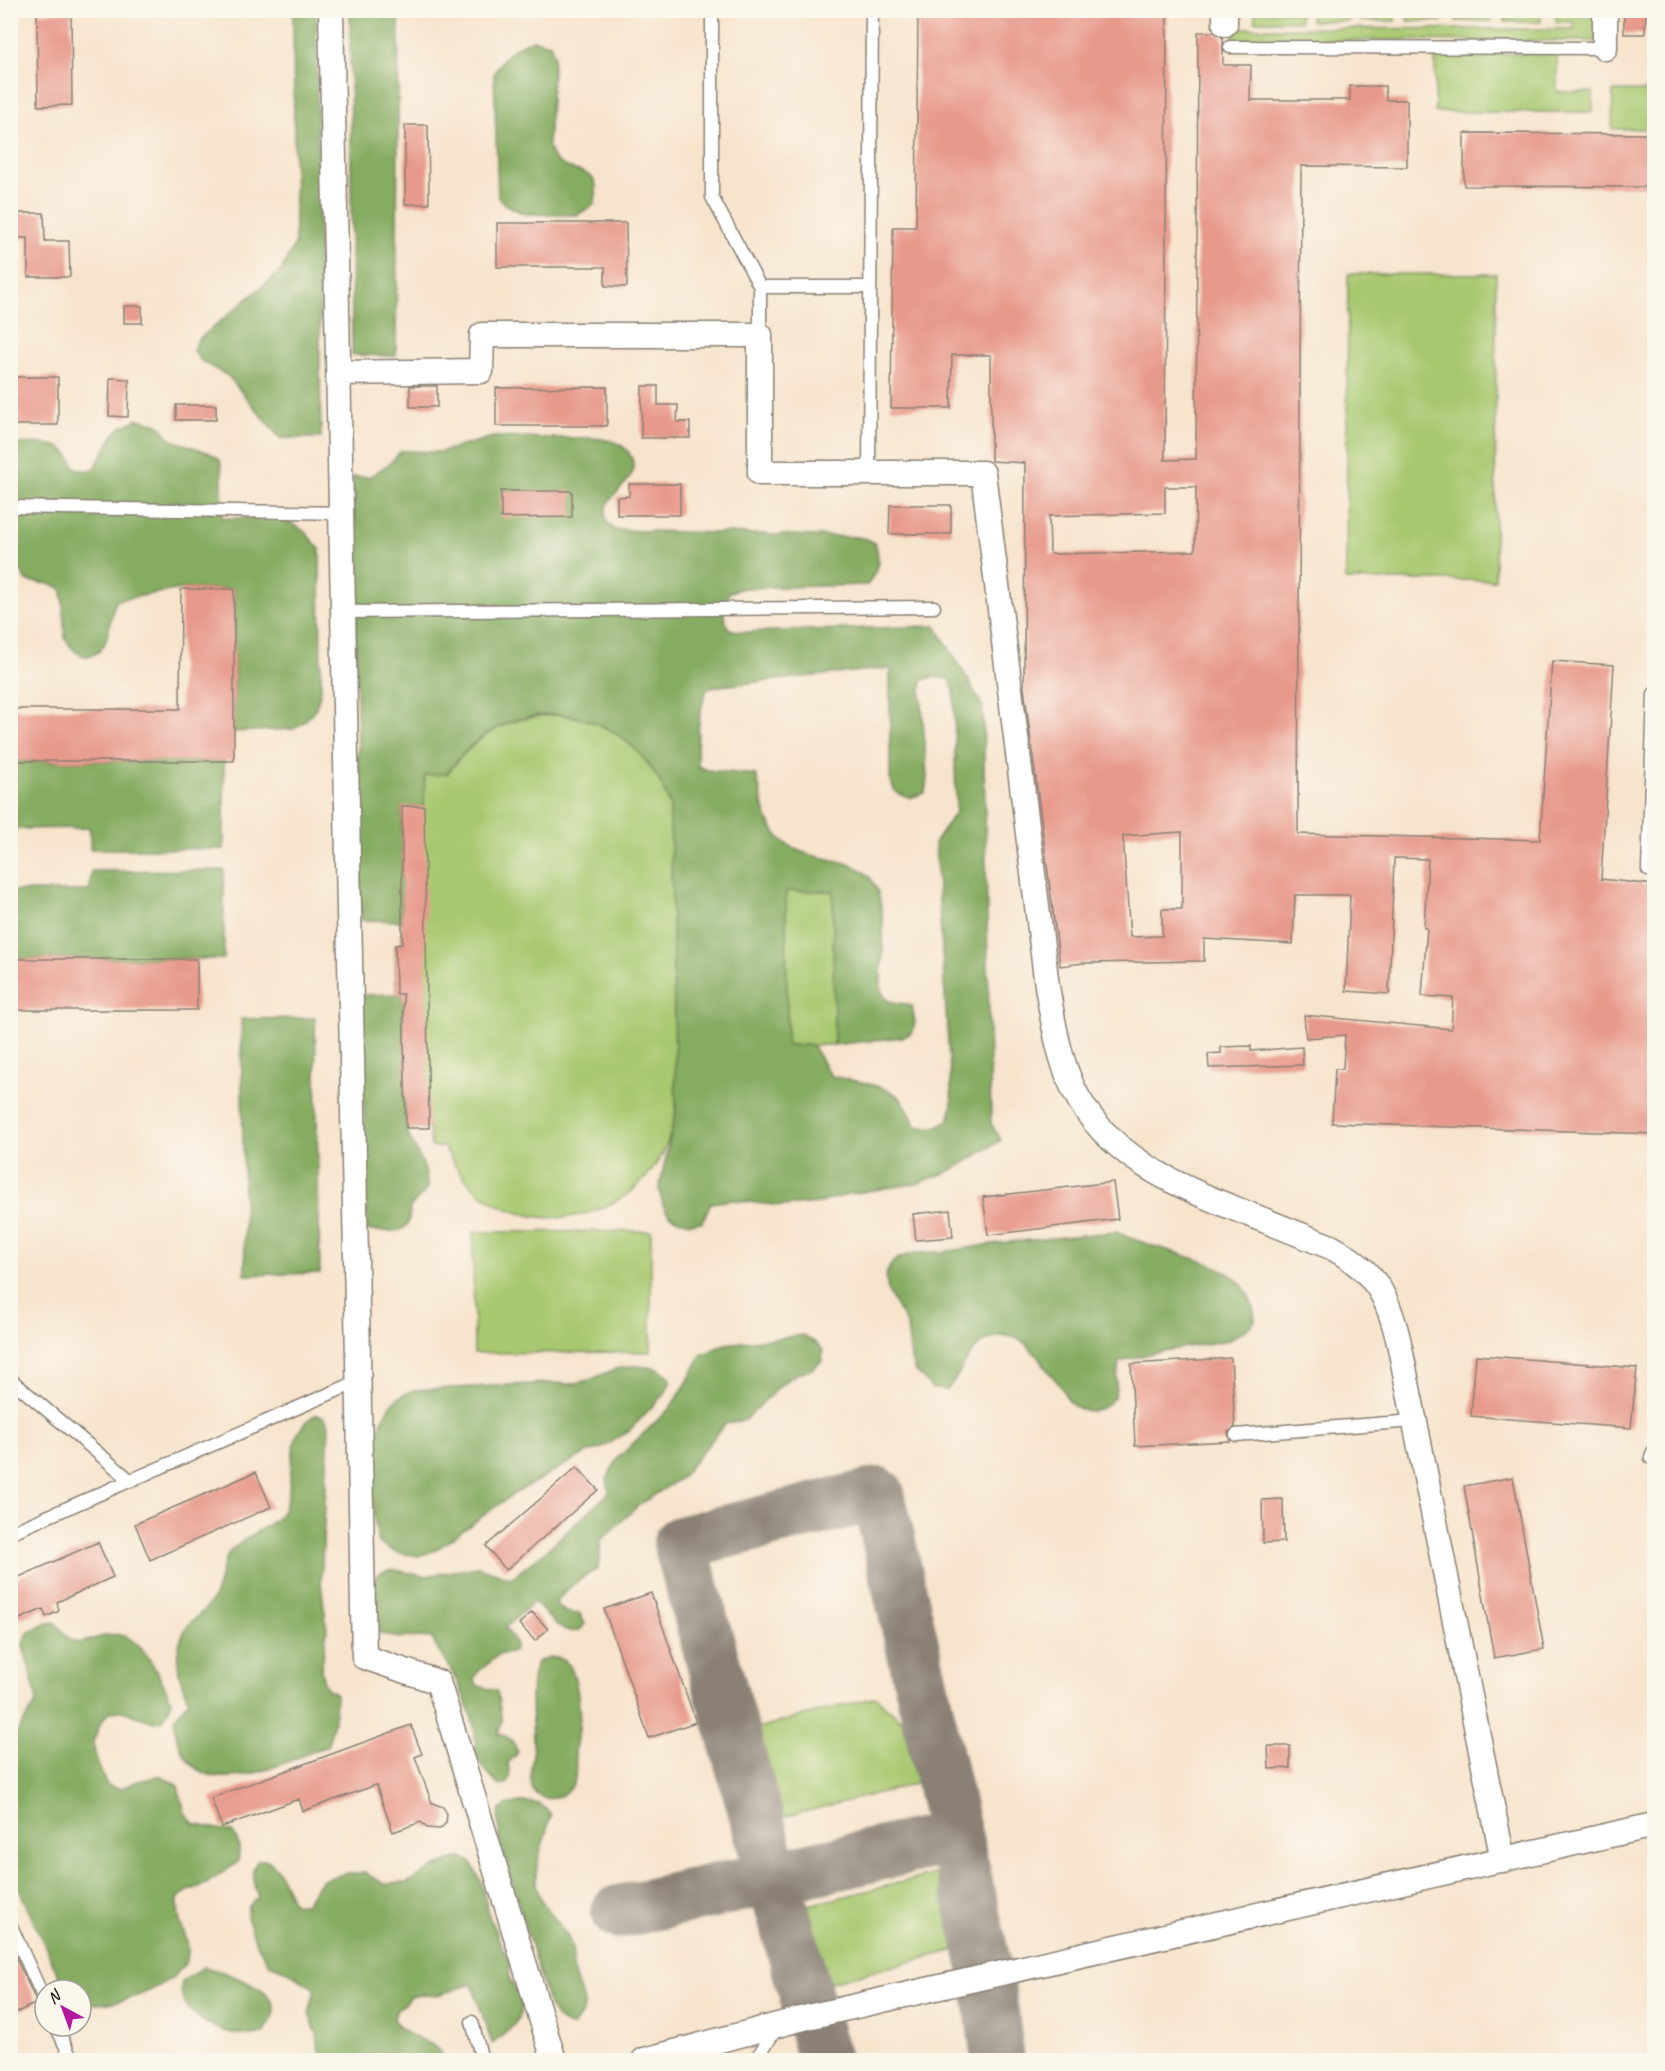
<svg xmlns="http://www.w3.org/2000/svg" width="1665" height="2071" font-family="Caveat,sans-serif">
<style>
.green{fill:#a8c86f;stroke:#627246;stroke-width:1.5}
.forest{fill:#86ac62;stroke:#51643f;stroke-width:1.5;fill-rule:evenodd}
.lines{fill:none;stroke-linecap:round;stroke-linejoin:round}
.taxiway{stroke:#8a8074;stroke-width:54}
.building{fill:#e7998b;fill-rule:evenodd}
.lane-casing{stroke:#8a8074;stroke-width:15}
.street-casing{stroke:#8a8074;stroke-width:27}
.lane{stroke:#fff;stroke-width:12}
.street{stroke:#fff;stroke-width:24}
</style>
<rect width="100%" height="100%" fill="#fbf7ec"/>
<filter id="ink" filterUnits="userSpaceOnUse"><feTurbulence type="fractalNoise" baseFrequency=".0167" numOctaves="2"/><feDisplacementMap in="SourceGraphic" scale="12" xChannelSelector="R" yChannelSelector="G"/><feConvolveMatrix kernelMatrix="1 2 1 2 8 2 1 2 1" color-interpolation-filters="sRGB"/></filter>
<filter id="wash" filterUnits="userSpaceOnUse"><feTurbulence type="fractalNoise" baseFrequency=".008" numOctaves="4" result="noise"/><feDisplacementMap in="SourceGraphic" scale="24" xChannelSelector="R" yChannelSelector="G"/><feGaussianBlur stdDeviation="1.35" result="paint"/><feColorMatrix in="noise" values="0 0 0 0 0 0 0 0 0 0 0 0 0 0 0 0 0 1.4 0 .05"/><feComposite in="paint" operator="in"/></filter>
<g filter="url(#wash)">
<rect width="100%" height="100%" fill="#f7e4cd"/>
<path class="green" d="M1255 11H1300V21H1255Z
M1311 11H1349V21H1311Z
M1360 11H1395V21H1360Z
M1408 11H1442V21H1408Z
M1456 11H1491V21H1456Z
M1505 11H1541V22H1505Z
M1556 11H1597V41L1233 40V28L1574 29V22H1556Z
M1435 54H1557V92H1593V112H1435Z
M1613 91H1650V103L1654 104V129H1612Z
M1348 274H1496L1495 580H1346Z
M557 715C612 719 654 753 670 806L676 1111C672 1127 669 1144 660 1158 622 1223 530 1238 474 1188 461 1176 452 1162 444 1147H431L429 1128H406L403 995 396 994 395 945 402 944V806L425 775 447 774C476 735 507 716 557 715Z
M786 891H833L834 1045H787Z
M651 1231V1352L474 1353 473 1232Z
M876 1697 926 1743 934 1779 768 1821 745 1731Z
M956 1869 969 1931 952 1951 819 1985 796 1908Z"/>
<path class="forest" d="M293 11H316L321 438H280L228 376 201 361 193 349 198 340 280 272 295 244Z
M350 11H399L396 356 352 355Z
M534 40 550 44 554 55 548 145C557 185 608 155 594 205L577 215 524 214 503 203 498 197 494 74C502 56 514 45 534 40Z
M138 419 158 424 172 440 210 453 220 460 222 472V518H278L293 524 304 531 320 549 321 690 316 708 304 722 294 729 234 732V589H181L117 600C106 616 114 654 87 656 77 656 69 645 65 638L62 591C53 580 37 585 25 580L17 562 11 557 10 444C25 444 49 441 62 449 78 459 67 475 94 469L115 433 121 427Z
M493 437C516 437 539 438 562 438 581 438 600 436 617 443 630 449 638 464 630 477 620 493 599 502 607 523L615 530 856 537 867 539 875 543C881 560 878 571 867 585L744 588 730 592C722 606 722 615 729 629L742 632 936 626C952 654 969 679 983 707L991 1124 1001 1140 955 1169 919 1183 849 1194 820 1203 781 1206 733 1200 711 1203 702 1222 691 1223 678 1220 669 1215 663 1205 659 1189 676 1111 670 806C635 701 509 681 447 774L425 775 424 806 402 807V921L361 920 353 477H369L389 464 401 451 440 452ZM890 668V779L895 792 909 798 925 793 927 778 921 691 922 681C931 675 941 677 950 680L954 691 956 811 935 842 952 1104 949 1120 935 1127H917C912 1119 908 1109 903 1102 891 1084 851 1081 831 1076L812 1045H787L786 891H833L834 1045 903 1037 912 1033 915 1023 912 1006C898 999 889 1009 881 990 880 978 882 966 883 954 884 933 884 911 877 890 862 848 805 869 777 835 762 816 763 797 756 775L706 770 698 766C696 743 698 712 707 689L719 686Z
M10 761H224V849H90V828L11 829Z
M224 870V959H11V891H90L91 871Z
M403 994 406 1128C413 1150 429 1165 427 1190L410 1207C410 1226 406 1232 387 1231 379 1231 375 1232 367 1230L361 995Z
M315 1018 320 1273 245 1275 241 1019Z
M1116 1232C1136 1241 1157 1247 1177 1253 1215 1265 1252 1274 1255 1321L1247 1329 1229 1340 1156 1352 1119 1362 1115 1396C1111 1400 1107 1406 1102 1408 1092 1414 1075 1410 1069 1401 1065 1396 1063 1390 1060 1385 1056 1380 1052 1376 1048 1371 1032 1349 1017 1325 986 1341 965 1352 963 1374 946 1390L933 1389 914 1369 911 1359 907 1325 888 1292 886 1276 890 1265 897 1259 914 1253 943 1252 999 1243Z
M803 1335 816 1343 823 1350 822 1361 812 1369 798 1373 784 1382 745 1420 725 1424 681 1478 640 1504 601 1540 598 1569C581 1578 567 1587 556 1603 562 1613 569 1613 580 1614L585 1624C570 1646 546 1613 534 1602L505 1628 515 1641V1651L498 1655 477 1673 474 1679 478 1686 497 1691 502 1722 498 1734C509 1736 516 1743 517 1754L508 1763 510 1776 508 1783 499 1786C491 1777 481 1768 477 1757 474 1749 476 1742 475 1734 473 1717 466 1701 459 1686 452 1668 439 1656 432 1638 409 1635 387 1644 371 1625L372 1583 378 1574 391 1569 425 1576 478 1567 511 1578 542 1554 609 1493 607 1479 618 1458 669 1409 686 1384 701 1355 725 1344Z
M634 1366C649 1367 664 1366 671 1381L665 1393 629 1431 602 1448 586 1453 512 1495 436 1550 418 1556 395 1552 378 1542C370 1502 362 1405 414 1390L549 1383 572 1384 592 1379 615 1369Z
M315 1415C324 1415 326 1418 329 1426L321 1583 327 1629 321 1671 324 1683 328 1689 336 1694C336 1713 334 1728 327 1746 283 1762 200 1810 178 1741 171 1719 174 1716 189 1701 176 1673 170 1644 193 1620 200 1614 208 1608 212 1600 221 1586 219 1566 229 1553 242 1536 274 1527 283 1510 298 1480 281 1434 315 1415Z
M55 1622 68 1638 79 1643C92 1641 107 1632 120 1635 145 1640 161 1680 171 1700L169 1708 163 1720 154 1722 122 1711 109 1712C86 1738 93 1756 107 1785L119 1789 138 1781 162 1776 178 1786 185 1813 194 1824 232 1832C240 1842 240 1850 238 1862 227 1869 217 1877 206 1884 196 1889 185 1890 178 1899 178 1907 178 1915 180 1922 184 1935 191 1945 187 1958 179 1987 107 2012 81 2001V1990H65L11 1872V1742L36 1703V1695L23 1644 29 1631 48 1623Z
M550 1657C557 1658 565 1659 570 1666 578 1680 581 1714 579 1729 578 1737 575 1744 575 1752 575 1763 578 1773 573 1784 566 1800 536 1806 531 1785 529 1776 532 1762 533 1752 534 1724 526 1687 537 1662Z
M520 1802C535 1802 543 1803 551 1815 546 1836 532 1868 537 1888 542 1910 564 1924 571 1944 575 1956 571 1970 576 1981 584 2003 591 2006 573 2026 559 2024 556 2017 549 2006L501 1845 498 1821 500 1810 507 1805Z
M461 1857 471 1862 480 1879 490 1919 509 1962 510 1981 520 1994 522 2008 516 2022 509 2030 492 2044 472 1984 437 1995 425 1994 411 1997 396 2011 394 2020C409 2044 434 2035 445 2060H320L317 2034 309 2014 315 1989 287 1971 269 1964 256 1943 247 1917 248 1907 258 1897C253 1884 249 1871 258 1860H268L278 1870 293 1903 305 1904 322 1880 347 1873H365L384 1884 407 1883 436 1866Z
M203 1967C220 1970 266 1986 273 2003 277 2014 269 2025 263 2033 259 2034 254 2035 249 2035 222 2035 174 2014 182 1982Z"/>
<g class="lines">
<path class="taxiway" d="M618 1912 955 1837
M824 2060 680 1543 878 1494 987 1976 998 2060"/>
</g>
<g id="blocks">
<path class="building" d="M918 10H1167L1165 460 1196 459 1198 32H1214L1223 38V65H1251L1250 100H1350V86H1385L1386 100H1407V167L1301 166 1298 834 1540 840 1552 661 1614 665 1601 879 1654 885V1134L1332 1123 1335 1069H1343L1345 1035 1306 1038 1304 1015 1451 1029 1453 998 1422 996 1427 928H1424L1428 859 1394 858 1389 994 1346 991 1350 895H1295L1293 944 1204 939V961L1084 963 1060 966 1024 687 1025 463 991 461V355H952L951 408H891L893 227H916ZM1165 487H1196L1195 551 1050 554 1049 516 1165 513ZM1182 832V909H1162V936L1130 937 1123 836Z
M1624 10H1646L1645 34H1624Z
M71 12 72 105 38 106 37 13Z
M405 125H428L429 204H405Z
M1464 133 1654 134V187L1464 186Z
M14 213H44L45 241H69L70 277H28V238H14Z
M497 223H626L627 287 605 286V267H497Z
M124 306H142V323H124Z
M10 377H58V425H10Z
M110 378 129 379 128 417 109 416Z
M410 386H437V407H410Z
M642 386H658V405H678L677 422H690V438H641Z
M607 387V426H496V388Z
M176 405H216V420H176Z
M629 484H680V515H617V497L629 496Z
M501 491H572V517L501 518Z
M890 505H951V534H889Z
M181 589H234V761H10V709H180Z
M402 806H424L429 1128H406L403 994H396L395 945 402 944Z
M10 959H197V1010H10Z
M1251 1046V1051L1302 1047 1303 1065 1209 1068 1208 1054 1221 1053V1047Z
M1113 1182 1118 1219 988 1235 983 1197Z
M950 1210 953 1237 916 1240 913 1214Z
M1476 1355 1637 1368 1631 1428 1471 1416Z
M1231 1358 1235 1427 1228 1432 1230 1441 1135 1446 1131 1364Z
M577 1467 598 1490 506 1570 486 1546Z
M256 1472 271 1507 150 1560 135 1524Z
M1513 1477 1544 1649 1494 1658 1464 1486Z
M1283 1499 1284 1542 1263 1543 1262 1500Z
M98 1542 113 1577 57 1602 59 1611 46 1617 43 1609 10 1623V1581Z
M651 1593 696 1722 649 1738 604 1609Z
M532 1612 548 1629 535 1641 519 1624Z
M411 1725 422 1754 415 1757 432 1803 443 1807 447 1814 446 1823 440 1829 427 1828 421 1822 393 1832 376 1785 303 1811 299 1799 222 1827 211 1798Z
M1268 1746H1290V1768L1269 1769Z
M10 1945 37 2003 10 2015Z"/>
</g>
</g>
<g filter="url(#ink)">
<use href="#blocks" fill-opacity="0" stroke="#8a8074" stroke-width="1.5"/>
<g class="lines">
<g class="lane-casing">
<path id="lane" d="M712 10V197L760 287V335
M1230 47 1605 48
M760 287H870
M869 473 872 10
M10 507 342 513
M344 612 934 607
M1648 870 1654 694
M10 1379 130 1480
M1236 1435 1414 1421
M1651 1458 1654 1450
M10 1533 359 1381
M10 1924 45 2001
M472 2022 482 2060
M56 2026 72 2060
M755 2060 778 2027"/>
</g>
<g class="street-casing">
<path id="street" d="M331 10 364 1657 438 1682 554 2060
M1225 24V10
M1605 48V10
M339 373 481 371 482 335H760V473H983L1047 986C1053 1021 1058 1055 1073 1088 1105 1155 1176 1186 1241 1211 1271 1223 1301 1235 1331 1247 1375 1271 1388 1295 1399 1343L1503 1860
M644 2060 812 2016 1654 1825"/>
</g>
<use href="#lane" class="lane"/>
<use href="#street" class="street"/>
</g>
</g>
<rect width="1665" height="2071" fill="none" stroke="#fbf7ec" stroke-width="36"/>
<g transform="translate(63 2008) rotate(319)"><circle r="28" fill="#fbf7ec" stroke="#a29f99" stroke-width="1.5"/>
<path d="M0-4.5L10 22L0 15L-10 22Z" fill="#b5179e"/>
<text y="-9" font-size="16" font-weight="bold" text-anchor="middle" fill="#1c1c1c">N</text>
</g>
</svg>
